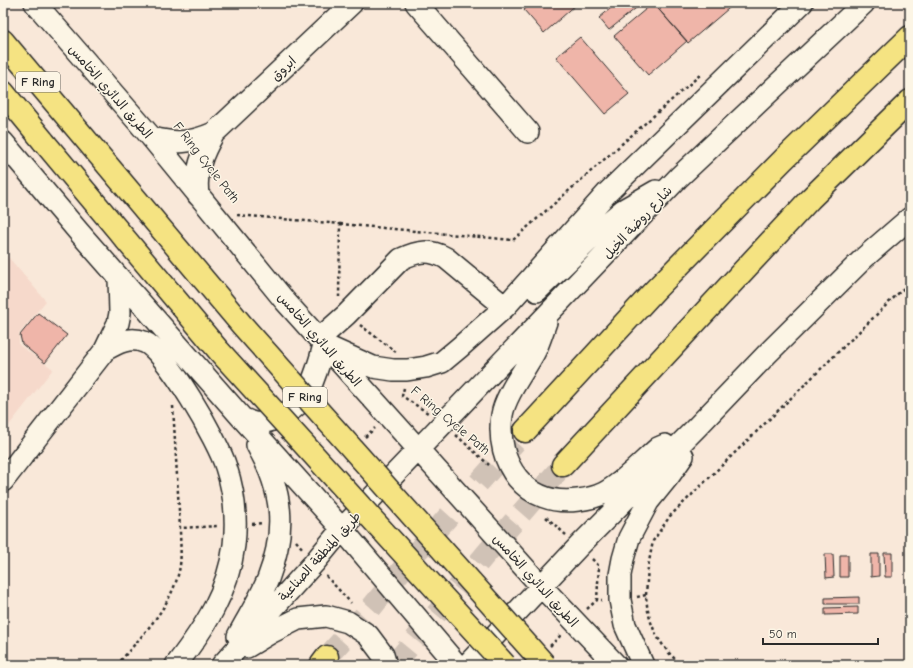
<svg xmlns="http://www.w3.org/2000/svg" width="913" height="668" font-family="'Comic Neue','Playpen Sans Arabic',sans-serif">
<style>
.built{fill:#f6d9cb}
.building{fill:#efb5a9;stroke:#2b2b2b}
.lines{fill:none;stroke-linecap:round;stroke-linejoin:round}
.highway-tunnel{stroke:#d0c2b6;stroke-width:22;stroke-dasharray:22 11;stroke-linecap:butt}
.minor-casing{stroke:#2b2b2b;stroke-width:24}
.highway-casing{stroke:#2b2b2b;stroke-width:25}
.path{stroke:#2b2b2b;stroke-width:2.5;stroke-dasharray:3 3;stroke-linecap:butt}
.minor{stroke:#fcf5e5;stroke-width:21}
.highway{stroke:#f5e382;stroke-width:22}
.highway-bridge-casing{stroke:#2b2b2b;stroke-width:25;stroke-linecap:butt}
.highway-bridge{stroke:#f5e382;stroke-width:22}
.labels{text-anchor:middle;stroke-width:3;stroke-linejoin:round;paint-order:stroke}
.shield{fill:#fcf5e5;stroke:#6a6863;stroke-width:1}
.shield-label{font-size:12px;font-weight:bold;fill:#2b2b2b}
.street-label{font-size:13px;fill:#2b2b2b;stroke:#fcf5e5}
</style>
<rect width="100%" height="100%" fill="#f9e8d9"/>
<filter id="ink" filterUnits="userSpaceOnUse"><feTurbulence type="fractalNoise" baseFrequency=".025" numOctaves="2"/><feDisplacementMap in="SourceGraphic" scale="8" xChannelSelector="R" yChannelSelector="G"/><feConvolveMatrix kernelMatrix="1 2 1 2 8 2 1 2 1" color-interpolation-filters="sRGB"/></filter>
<g filter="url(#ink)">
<path class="built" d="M3 251 46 301 19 334V345L53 369 3 433Z"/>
<path class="building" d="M532 3H578L544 33 524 10Z
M617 3 641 4 609 30 599 18Z
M653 3H735L688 43Z
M653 3 687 41 648 75 614 36Z
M580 37 629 94 605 114 556 57Z
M38 313 67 335 45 363 22 344 20 335Z
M884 553H892V577H885Z
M825 554H833L834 577 826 578Z
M871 554H879V576L871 577Z
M840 555H848V577H840Z
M859 597V604H825V598Z
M858 607V614L825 615V608Z"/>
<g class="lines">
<path class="highway-tunnel" d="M327 657 372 607 413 556 525 431
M394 665 485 555 563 465"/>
<g class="minor-casing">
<path id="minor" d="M35 3 152 138 285 301 541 586 616 665
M416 3 528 132
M152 138C176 144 191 143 214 133
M3 142 78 231 242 418 342 529 457 665
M198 195C195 170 202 154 214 133L352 3
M537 291 604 226 623 210 656 191
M546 322C542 333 539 344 534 353 524 371 505 396 502 415 495 464 526 507 578 500 587 499 596 497 604 493 623 483 641 463 658 448L665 445
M319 339 346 315 401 259C418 251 429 249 446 258L505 307
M105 350C117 343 130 336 144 342 166 350 219 443 226 467 234 491 237 519 234 545 228 593 205 627 176 665
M242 418C246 420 250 422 254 423 271 425 300 408 308 392 315 377 320 361 324 345L373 367 393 370H407L426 367 442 362 460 347 505 307 608 192 802 3
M3 481 105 350 118 323 120 313 119 278
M238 636C248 617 260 599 268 579 287 529 283 491 257 445
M247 647 272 632 298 619 326 616 348 622 368 635 383 655 386 665
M222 665 314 563 342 529 679 177 864 3
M467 665 579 546 697 427 768 353 865 257 910 218
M643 665 625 625 620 600V575L623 559 629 538 648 502 669 476 683 456"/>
</g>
<g class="highway-casing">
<path id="highway" d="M3 41 72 123
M3 92 44 142
M525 431 655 290 784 159 910 37
M563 465 810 199 910 101
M321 665 327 657"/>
</g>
<path class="path" d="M237 215 340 224 339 297
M340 224 513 240 701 74
M360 325 396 352
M404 388 402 396 428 413
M173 406 180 528 219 526
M456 435 489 465
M365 437 375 428
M546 517 566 535
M252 524 263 523
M296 541 303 549
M592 559 599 566 597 600H602
M326 576 351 603
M646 595 648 567 653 541 670 516 910 282
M637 597 646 595C647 614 653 634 666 649 670 655 676 660 682 665
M587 609 597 600
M550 646 562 634
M117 665C140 637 171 608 179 571 182 559 180 541 180 528"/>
<use href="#minor" class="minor"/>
<use href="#highway" class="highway"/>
<g class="highway-bridge-casing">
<path id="highway-bridge" d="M72 123 242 325 545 665
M44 142 219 351 505 665"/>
</g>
<use href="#highway-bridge" class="highway-bridge"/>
</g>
</g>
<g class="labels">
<g class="shield">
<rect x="16" y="72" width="44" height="20" rx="3"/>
<rect x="283" y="387" width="44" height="20" rx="3"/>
</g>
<g class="shield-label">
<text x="38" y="86">F Ring</text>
<text x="305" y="401">F Ring</text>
</g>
<g class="street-label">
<text transform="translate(283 68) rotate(-43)" y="5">ابروق</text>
<text transform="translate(111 91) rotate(49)" y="5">الطريق الدائري الخامس</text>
<text transform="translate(207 162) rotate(52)" y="5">F Ring Cycle Path</text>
<text transform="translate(637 222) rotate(-47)" y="5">شارع روضة الخيل</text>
<text transform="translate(320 339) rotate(49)" y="5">الطريق الدائري الخامس</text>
<text transform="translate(451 420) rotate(40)" y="5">F Ring Cycle Path</text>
<text transform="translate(319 556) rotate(-48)" y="5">طريق المنطقة الصناعية</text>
<text transform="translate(536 580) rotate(48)" y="5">الطريق الدائري الخامس</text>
</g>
</g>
<rect width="913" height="668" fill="none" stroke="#fcf5e5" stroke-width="16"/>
<rect x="8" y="8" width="897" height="652" fill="none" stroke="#2b2b2b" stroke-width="1.5" filter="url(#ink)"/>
<path d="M763 638v6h115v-6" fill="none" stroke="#2b2b2b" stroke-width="2"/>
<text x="769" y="638" font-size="12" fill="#2b2b2b" stroke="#fcf5e5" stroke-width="3" paint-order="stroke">50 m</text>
</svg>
